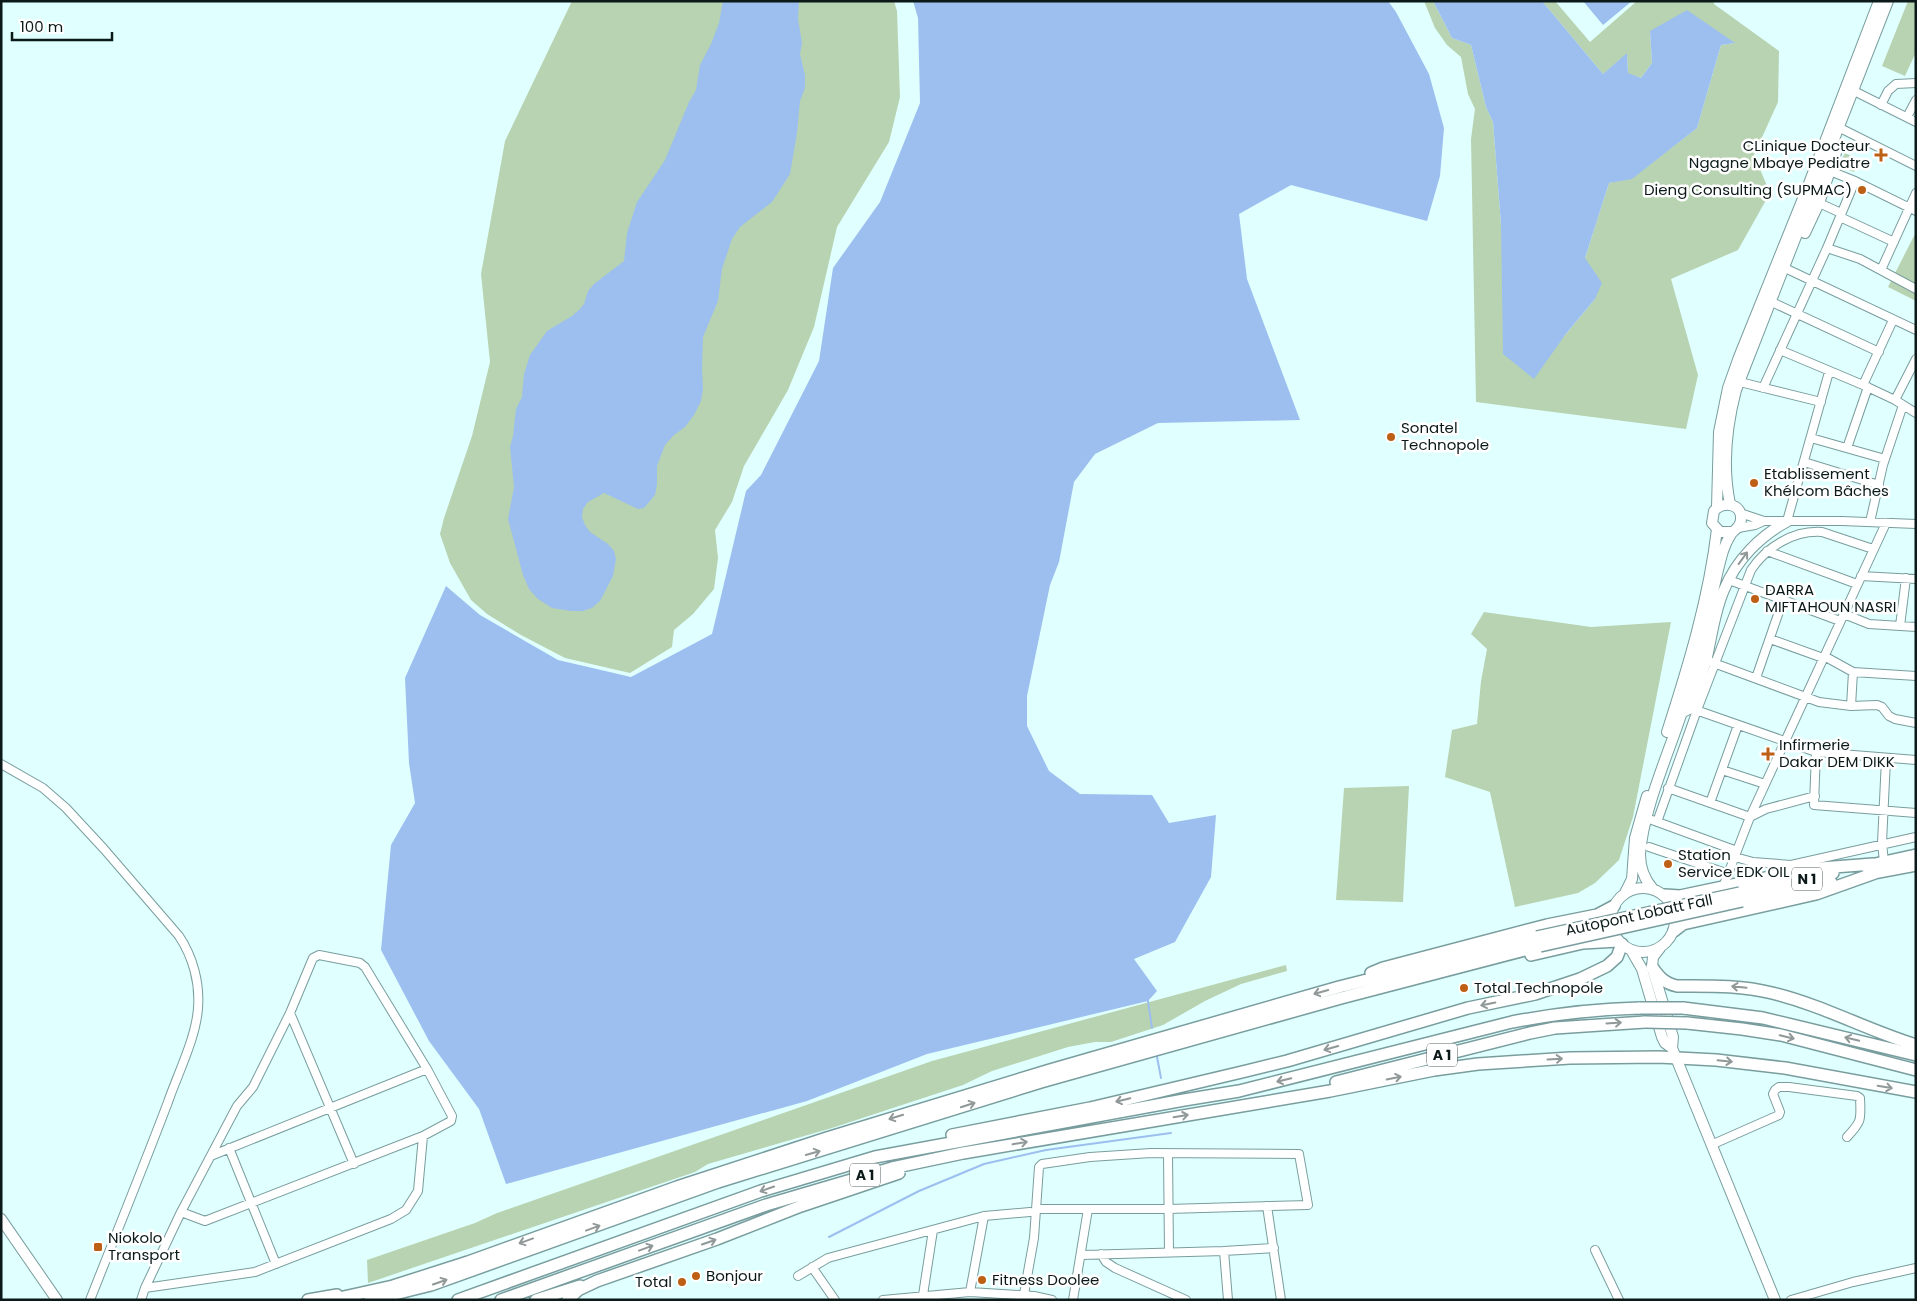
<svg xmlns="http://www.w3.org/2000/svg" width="1917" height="1301" font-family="Poppins,sans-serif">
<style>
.green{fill:#b8d3b1}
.water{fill:#9cbfef}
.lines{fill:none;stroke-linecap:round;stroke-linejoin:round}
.stream{stroke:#9cbfef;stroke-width:2}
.minor-casing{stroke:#799d9e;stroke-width:10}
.major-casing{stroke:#799d9e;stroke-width:12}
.highway-casing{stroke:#799d9e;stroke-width:14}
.minor{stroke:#fff;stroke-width:8}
.major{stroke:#fff;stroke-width:10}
.highway{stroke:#fff;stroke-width:11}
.highway-bridge-casing{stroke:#799d9e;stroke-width:14;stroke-linecap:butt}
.highway-bridge{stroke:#fff;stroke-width:11}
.oneway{stroke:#919898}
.poi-dot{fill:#bd5f15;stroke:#fff;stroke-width:2}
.labels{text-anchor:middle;stroke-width:5;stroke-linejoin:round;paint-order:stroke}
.shield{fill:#fff;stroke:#545e5e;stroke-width:1}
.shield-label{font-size:14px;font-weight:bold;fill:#0b1919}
.poi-label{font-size:15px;fill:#0b1919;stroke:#fff;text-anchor:start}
.street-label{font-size:15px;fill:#0b1919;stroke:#fff}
</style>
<rect width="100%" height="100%" fill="#e0ffff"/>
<path class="green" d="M572 1H894L897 11 900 97 889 142 837 227 814 327 788 390 744 466 732 502 715 530 718 558 714 589 693 614 674 630 672 647 630 673 565 658 521 635 487 614 471 600 450 563 440 534 444 518 472 436 490 362 481 274 505 141Z
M1424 1H1433L1452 38 1471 45 1486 107 1493 122 1501 224 1565 335 1595 299 1585 258 1609 183 1632 178 1697 128 1721 45 1734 43 1650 31 1652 63 1641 78 1628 74 1627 54 1603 74 1542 1H1555L1590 42 1637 1H1714V4L1779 51 1778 102 1754 155 1770 193 1738 250 1671 279 1698 375 1686 429 1476 402 1471 139 1475 109 1468 94 1461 57 1447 45 1435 28Z
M1908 1H1916V52L1905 76 1882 66Z
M1845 153 1859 160 1854 172 1838 166Z
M1916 232V301L1888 287Z
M1484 612 1591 627 1671 622 1633 817 1619 860 1595 883 1578 893 1515 907 1490 792 1445 777 1452 730 1477 724 1481 681 1487 649 1471 634Z
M1409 786 1403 902 1336 900 1344 788Z
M1286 965 1287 971 1241 984 1205 1001 1163 1025 1111 1042H1095L1068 1047 992 1071 963 1085 832 1128 708 1164 695 1172 368 1283 367 1260 475 1223 497 1213 932 1061Z"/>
<path class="water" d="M723 1H799L798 19 802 43 800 54 805 75V88L800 101 797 133 790 174 772 202 740 227 732 239 722 269 718 301 703 337 702 369 703 389 701 401 694 415 685 427 674 435 665 445 657 466V485L655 495 644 508 638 509 604 493 588 502 583 509 582 517 585 525 590 532 608 544 614 551 616 559 613 576 600 601 592 608 583 611H571L552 608 538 599 529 589 523 575 508 519 514 487 510 447 513 436 516 409 522 397 524 374 530 355 547 331 572 316 580 309 584 304 588 291 594 284 624 261 627 233 637 202 665 160 689 102 696 90 700 65 711 44 719 23Z
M913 1H1388L1396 12 1429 74 1444 128 1440 176 1427 221 1291 185 1239 214 1247 279 1300 420 1158 423 1095 454 1074 482 1059 562 1050 585 1027 696V726L1049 771 1080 794 1152 795 1169 823 1216 815 1211 877 1175 942 1134 959 1157 991 1148 1001 927 1054 807 1101 506 1184 479 1109 429 1041 381 950 391 845 415 803 409 763 405 678 446 586 480 615 558 660 631 677 712 634 746 491 761 475 819 361 833 268 880 202 920 103 918 18Z
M1433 1H1542L1603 74 1627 53 1628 73 1641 78 1652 63 1650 31 1687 10 1735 43 1721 45 1697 128 1632 179 1609 183 1585 258 1602 283 1595 299 1565 335 1534 379 1503 354 1501 224 1493 122 1486 107 1471 45 1452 38Z
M1583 1H1632L1603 25Z"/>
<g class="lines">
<path class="stream" d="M1148 1001 1152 1028
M1157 1057 1161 1078
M829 1237 919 1191 984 1164 1046 1150 1171 1133"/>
<g class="minor-casing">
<path id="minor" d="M1858 93 1916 122
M1881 105 1888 91 1896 84 1916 83
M1907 117 1916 100
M1844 130 1916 166
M1830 171 1855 181 1916 211
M1819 203 1841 213
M1840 217 1894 242
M1827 248 1855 181
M1789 270 1916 330
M1881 270 1916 193
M1776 304 1879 352
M1780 350 1863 385 1895 400 1916 413
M1744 383 1821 402
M1863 385 1893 320
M1763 388 1827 248 1860 259 1916 289
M1895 400 1916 359
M1811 438 1885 459
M1847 448 1868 387
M1804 462 1879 485
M1740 513 1764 521H1842L1916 524
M1787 521 1829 372
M1870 522 1883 465 1903 405
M1738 528 1755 525 1764 521
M1767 551 1857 584
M1861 576 1916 579
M1729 580 1840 621
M1844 614 1869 624 1916 627
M1900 626 1906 578
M1770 639 1823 658
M1824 656 1853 672 1916 676
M1711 662 1819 702 1851 706 1877 705 1882 707 1889 716 1895 719 1916 723
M1756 678 1783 600
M1851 706 1853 672
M1693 709 1816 752 1916 760
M1816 752 1814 805 1916 813
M1 764 43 788 66 808 104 849 179 936C193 957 200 983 198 1008 196 1038 178 1073 168 1102 143 1168 116 1234 90 1300
M1722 770 1765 784
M1668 788 1750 817 1766 809 1815 796
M1710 803 1738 725
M1652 820 1737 851
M1657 822 1697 710 1751 570C1766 547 1794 530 1822 532L1873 549
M1649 847 1729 874
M1735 857 1753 862 1791 865 1916 837
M1884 862 1882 843 1886 759
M1723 887 1750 817 1886 523
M290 1013 354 1164
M1711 1145 1779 1115 1780 1112 1773 1094 1775 1090 1779 1087H1789L1857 1096 1860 1098C1861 1120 1862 1121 1847 1137
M229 1148 276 1264
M1168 1154 1169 1252
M213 1155 427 1069
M1267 1206 1281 1300
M1595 1250 1619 1300
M1224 1251 1228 1300
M1101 1254 1106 1262 1115 1268 1186 1300
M1082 1255 1224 1251 1274 1248
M812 1267 835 1300
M798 1276 828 1258 984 1216 1030 1212
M145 1288 255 1272 391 1219 406 1210 418 1191 423 1136
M970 1292 984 1216
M923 1295 933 1230
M141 1300 145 1288 181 1212 237 1106 253 1087 290 1013 313 958 319 955 360 963 365 967 427 1069 452 1116 451 1121 423 1136 205 1221 181 1212
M883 1300 970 1292 1034 1296 1052 1300
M1023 1300 1034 1238 1039 1167 1042 1164 1090 1157 1151 1153 1299 1154 1308 1205 1168 1209H1037
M1073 1300 1088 1209
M1791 1300 1853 1282 1916 1268"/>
</g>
<g class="major-casing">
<path id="major" d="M1805 233 1819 203 1836 153
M1730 504C1722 465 1726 428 1736 390L1888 1
M1717 507 1719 432 1728 388 1739 357 1808 186 1879 1
M1681 713 1691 708C1696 691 1702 674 1707 657 1712 635 1715 610 1724 590 1736 560 1760 536 1788 521
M1667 732C1688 667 1709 598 1717 529
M1611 920a32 32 0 1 1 64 0a32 32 0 1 1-64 0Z
M1653 889C1644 879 1640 867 1640 854 1643 810 1668 755 1682 712 1692 680 1701 647 1708 614 1713 593 1717 571 1723 551 1725 545 1728 539 1731 534 1735 529 1741 527 1741 519 1742 503 1723 501 1714 511L1712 523 1720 532H1732
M1625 893 1632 879 1635 838 1647 796
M1660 948 1653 957 1652 967 1673 1037 1672 1048
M1631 950 1642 969 1662 1037 1665 1043 1672 1048 1775 1300
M1 1219 57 1300"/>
</g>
<g class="highway-casing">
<path id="highway" d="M1866 866 1916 855
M1868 874 1916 865
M1740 893 1833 873
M1665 895 1680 896 1808 869 1873 864
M1742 901 1831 882
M1674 931 1683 924 1816 894 1875 873
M1531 955 1583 943 1618 941
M1652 967C1659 977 1664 983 1677 986 1709 986 1740 985 1772 993 1822 1005 1867 1030 1916 1045
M1371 973 1383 968 1547 925 1597 915 1614 906
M1683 1008 1763 1018 1916 1055
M1687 1023 1742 1029 1781 1035 1916 1070
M1336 1082 1530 1033 1555 1028 1645 1022
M952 1135 1090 1108 1242 1072 1287 1061 1468 1008 1535 994 1580 979 1607 966 1617 957 1622 944
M308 1300 337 1295
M330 1300 393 1286 468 1262 677 1187 827 1138 1050 1070 1339 987 1537 937
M370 1300 431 1285 718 1182 1041 1082 1341 998 1540 946
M458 1300 761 1191 875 1157 1184 1100 1239 1091 1512 1022C1554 1014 1596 1009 1640 1008
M501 1300 766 1205 892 1168 963 1153 1330 1091 1434 1070 1478 1064 1570 1058 1659 1057 1716 1060 1785 1068 1916 1092
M536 1300 580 1286
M568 1300 578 1290 597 1281 717 1239 801 1206 899 1173"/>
</g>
<use href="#minor" class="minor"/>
<use href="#major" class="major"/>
<use href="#highway" class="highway"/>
<g class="highway-bridge-casing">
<path id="highway-bridge" d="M1537 937 1740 893
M1540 946 1742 901
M1640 1008H1683
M1645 1022 1687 1023"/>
</g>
<use href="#highway-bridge" class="highway-bridge"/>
</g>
<defs><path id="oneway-shaft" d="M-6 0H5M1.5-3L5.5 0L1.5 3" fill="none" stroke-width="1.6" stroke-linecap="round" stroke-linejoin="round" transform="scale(1.25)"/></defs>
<g class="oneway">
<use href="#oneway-shaft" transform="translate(1743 558) rotate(-54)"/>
<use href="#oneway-shaft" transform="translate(1739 987) rotate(-174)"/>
<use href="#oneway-shaft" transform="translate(1321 992) rotate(164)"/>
<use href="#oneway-shaft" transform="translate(1488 1004) rotate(168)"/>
<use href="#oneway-shaft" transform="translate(1614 1023) rotate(-4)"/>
<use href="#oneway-shaft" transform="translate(1787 1037) rotate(13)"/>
<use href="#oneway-shaft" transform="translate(1852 1039) rotate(-166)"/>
<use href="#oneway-shaft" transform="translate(1331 1048) rotate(164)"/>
<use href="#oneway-shaft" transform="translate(1555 1059) rotate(-3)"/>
<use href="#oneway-shaft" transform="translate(1725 1061) rotate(6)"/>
<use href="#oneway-shaft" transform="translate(1394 1078) rotate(-12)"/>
<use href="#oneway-shaft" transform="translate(1284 1080) rotate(167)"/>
<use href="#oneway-shaft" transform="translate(1885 1087) rotate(10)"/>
<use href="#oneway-shaft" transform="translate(1123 1100) rotate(167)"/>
<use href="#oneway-shaft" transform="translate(968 1105) rotate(-18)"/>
<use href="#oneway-shaft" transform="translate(1181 1116) rotate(-9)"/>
<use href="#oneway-shaft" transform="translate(896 1117) rotate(163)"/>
<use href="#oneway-shaft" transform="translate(1020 1143) rotate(-10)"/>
<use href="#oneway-shaft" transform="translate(813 1153) rotate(-16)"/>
<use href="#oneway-shaft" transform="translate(767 1189) rotate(161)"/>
<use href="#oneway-shaft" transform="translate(593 1228) rotate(-20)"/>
<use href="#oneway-shaft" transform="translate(526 1241) rotate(160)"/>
<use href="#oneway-shaft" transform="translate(709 1242) rotate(-19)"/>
<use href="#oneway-shaft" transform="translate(646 1248) rotate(-20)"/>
<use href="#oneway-shaft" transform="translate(440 1282) rotate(-19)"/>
</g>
<g class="poi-dot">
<path d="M1878.5 147.5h5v5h5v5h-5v5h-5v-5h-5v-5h5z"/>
<circle cx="1862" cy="190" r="5"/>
<circle cx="1391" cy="437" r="5"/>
<circle cx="1754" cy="483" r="5"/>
<circle cx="1755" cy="599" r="5"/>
<path d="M1765.5 746.5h5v5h5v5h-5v5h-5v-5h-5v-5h5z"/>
<circle cx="1668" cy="864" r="5"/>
<circle cx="1464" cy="988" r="5"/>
<rect x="93" y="1242" width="10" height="10" rx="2.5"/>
<circle cx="696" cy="1276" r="5"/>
<circle cx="982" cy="1280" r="5"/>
<circle cx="682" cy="1282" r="5"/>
</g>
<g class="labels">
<g class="shield">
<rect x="1792" y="867.5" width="30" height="23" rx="4"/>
<rect x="1427" y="1043.5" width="30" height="23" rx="4"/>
<rect x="850" y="1163.5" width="30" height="23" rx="4"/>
</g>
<g class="shield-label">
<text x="1807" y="884">N 1</text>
<text x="1442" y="1060">A 1</text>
<text x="865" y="1180">A 1</text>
</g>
<g class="poi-label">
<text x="1870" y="151" text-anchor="end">CLinique Docteur<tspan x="1870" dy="17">Ngagne Mbaye Pediatre</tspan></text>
<text x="1852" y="195" text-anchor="end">Dieng Consulting (SUPMAC)</text>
<text x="1401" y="433">Sonatel<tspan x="1401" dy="17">Technopole</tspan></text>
<text x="1764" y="479">Etablissement<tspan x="1764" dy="17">Khélcom Bâches</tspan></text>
<text x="1765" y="595">DARRA<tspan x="1765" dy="17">MIFTAHOUN NASRI</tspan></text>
<text x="1779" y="750">Infirmerie<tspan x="1779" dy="17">Dakar DEM DIKK</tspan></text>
<text x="1678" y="860">Station<tspan x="1678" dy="17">Service EDK OIL</tspan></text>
<text x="1474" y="993">Total Technopole</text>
<text x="108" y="1243">Niokolo<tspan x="108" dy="17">Transport</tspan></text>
<text x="706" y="1281">Bonjour</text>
<text x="992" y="1285">Fitness Doolee</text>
<text x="672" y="1287" text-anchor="end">Total</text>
</g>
<g class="street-label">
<text transform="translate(1639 915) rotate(-12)" y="5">Autopont Lobatt Fall</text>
</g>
</g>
<rect width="1917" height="1301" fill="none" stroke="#0b1919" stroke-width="5"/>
<path d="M12 32v8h100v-8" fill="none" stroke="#0b1919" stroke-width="2.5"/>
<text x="20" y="32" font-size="15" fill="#0b1919" stroke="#ffffff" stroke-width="4" paint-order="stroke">100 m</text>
</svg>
